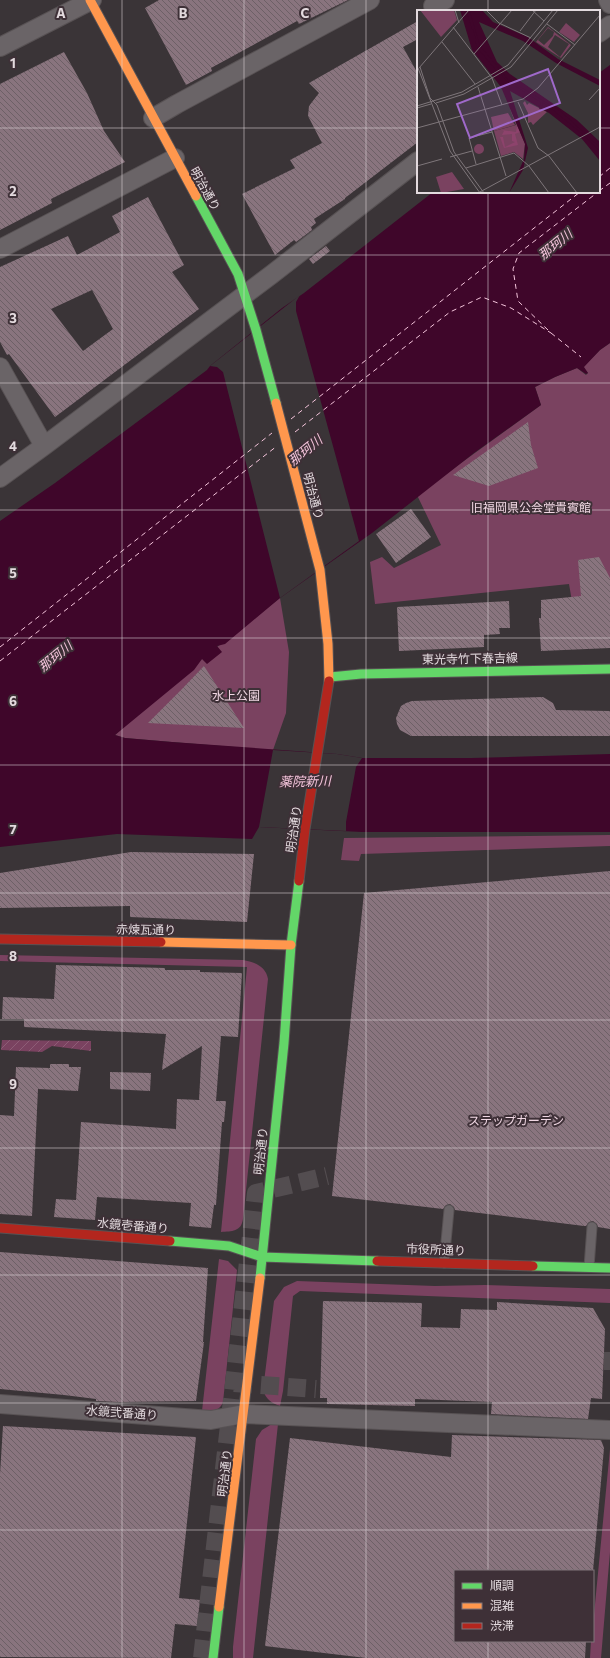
<svg xmlns="http://www.w3.org/2000/svg" width="610" height="1658" font-family="Commissioner,'Noto Sans JP',sans-serif">
<style>
.green{fill:#7a4260}
.garden{fill:url(#garden-furrows)}
.water{fill:#3f062a}
.pier{fill:#3a3437}
.lines{fill:none;stroke-linecap:round;stroke-linejoin:round}
.ferry{stroke:#f4c4db;stroke-width:1;stroke-dasharray:5 4;stroke-linecap:butt}
.building{fill:url(#building-back-hatch);fill-rule:evenodd}
.street-tunnel{stroke:#534d50;stroke-width:18;stroke-dasharray:18 9;stroke-linecap:butt}
.lane-casing{stroke:#585254;stroke-width:11}
.street-casing{stroke:#585254;stroke-width:20}
.fast-casing{stroke:#585254;stroke-width:11}
.slow-casing{stroke:#585254;stroke-width:11}
.jam-casing{stroke:#585254;stroke-width:11}
.lane{stroke:#6a6467;stroke-width:9}
.street{stroke:#6a6467;stroke-width:18}
.fast{stroke:#63d668;stroke-width:9}
.slow{stroke:#ff974d;stroke-width:9}
.jam{stroke:#b3261e;stroke-width:9}
.grid{fill:none;stroke:#e3dade;stroke-width:1;stroke-opacity:0.55}
.labels{text-anchor:middle;stroke-width:4;stroke-linejoin:round;paint-order:stroke}
.street-label{font-size:12px;fill:#e3dade;stroke:#3e3037}
.park-label{font-size:12px;fill:#f0d7e3;stroke:#3e3037}
.water-label{font-size:13px;font-style:italic;fill:#f4c4db;stroke:#3e3037}
.inset-river{fill:none;stroke:#3f062a;stroke-width:2}
.inset-road{fill:none;stroke:#7e767a;stroke-width:1}
.view{fill:#9f69ca;fill-opacity:0.15;stroke:#9f69ca;stroke-width:2}
.inset-edge{fill:none;stroke:#e3dade;stroke-width:2}
.grid-label{font-size:13px;text-anchor:middle;font-weight:bold;fill:#e3dade;stroke:#3e3037;stroke-width:4;stroke-linejoin:round;paint-order:stroke}
</style>
<defs>
<pattern id="garden-furrows" width="10" height="10" patternUnits="userSpaceOnUse"><rect width="10" height="10" fill="#7a4260"/><path d="M-1 1l2-2M0 10L10 0M9 11l2-2" fill="none" stroke="#8d5d76"/></pattern>
<pattern id="building-back-hatch" width="6" height="6" patternUnits="userSpaceOnUse"><rect width="6" height="6" fill="#89747e"/><path d="M-1 5l2 2M0 0l6 6M5-1l2 2" fill="none" stroke="#6d6066"/></pattern>
</defs>
<rect width="100%" height="100%" fill="#3a3437"/>
<path class="green" d="M610 343V604L573 607 569 584 375 604 370 562 382 557 394 568 441 545 417 495 541 405 535 387 555 377 577 368 586 375 588 373 583 367 600 350Z
M280 598 289 652 286 713 273 750 172 742 125 738 115 735 203 658Z
M610 835V846L361 854 359 861 341 860 344 838Z
M0 955 243 960C254 962 266 966 268 979L243 1219C241 1232 232 1231 221 1232L247 967 0 961Z
M219 1259 228 1261 237 1270 223 1402C220 1411 211 1412 202 1411Z
M297 1281 435 1286 485 1285 610 1289V1303L300 1291 293 1296 283 1391 280 1406C271 1403 266 1399 263 1390L274 1301 284 1287Z
M272 1424H278L253 1658H233V1647L256 1439 262 1430Z
M610 1449V1552L601 1658H590L591 1641H593V1625Z"/>
<path class="garden" d="M2 1040 91 1041V1051L52 1046 42 1052 1 1050Z"/>
<path class="water" d="M610 65V343L600 350 584 367 588 373 586 374 577 368 555 377 535 387 541 405 474 453 372 533 280 598 225 644 217 646 222 652 207 664 202 659 194 670 115 735 125 738 172 742 337 754 362 758H471L610 754V832H362L259 827 252 839 117 834 0 847V521L55 483 207 370 210 366 282 308 304 293 433 192H599V73Z"/>
<path class="pier" d="M300 295 296 302V311L359 541 280 598 223 372 217 367 210 366Z
M273 750 337 754 362 758 356 767 346 822V831L259 827Z"/>
<g class="lines">
<path class="ferry" d="M599 177 610 168
M599 191 610 183
M548 330 518 301 513 269 519 253 598 192
M551 333 581 357
M291 419 580 192
M295 432 450 312 482 297 511 308 551 333
M0 647 272 433
M0 661 277 446"/>
</g>
<path class="building" d="M159 0H348L299 24 297 21 211 68 212 71 186 85 145 8Z
M418 21V39L403 47 418 74V142L345 198V199L314 219 316 223 311 227 312 230 296 242 294 240 275 255 242 194 295 168 290 160 322 143 308 116 309 106 319 93 309 83Z
M64 52 87 93 104 131 125 162 51 199 52 203 0 230V84Z
M148 197 184 265 172 272 199 309 55 417 9 354 7 355 0 342V267L68 236 77 255 120 232 112 216ZM92 290 113 329 83 351 51 309Z
M326 246 330 251 313 264 309 259Z
M528 422 531 445 538 468 489 486 453 475Z
M411 509 431 537 396 563 376 534Z
M599 557 610 578V648L541 651 539 618H541V600L581 596 578 560Z
M509 601 510 628H499L500 634 484 635V647L399 651 397 607Z
M204 666 244 728 148 723 182 689Z
M543 697 553 703 556 710 610 711V736H411L400 730 397 724 396 718 401 706 406 703 412 701Z
M131 852 254 854 247 922 130 917V906L0 908V873Z
M610 871V1229L598 1227 597 1224 593 1221 589 1222 586 1226H584L455 1210 454 1207 450 1204 446 1205 443 1209 332 1196 364 893Z
M56 965 165 968V970H200V972L242 973 238 1037 221 1036 216 1101H226L224 1122H222L216 1205H214L211 1228 189 1226 191 1203 97 1197 95 1220 54 1217 56 1199 76 1200 81 1122 176 1129 177 1099 199 1100 202 1046 162 1070 166 1034 24 1027V1019H2L3 997 54 999Z
M50 1064H69V1067H81L78 1091 38 1089 32 1216 0 1214V1115L14 1116 16 1067 50 1068Z
M110 1072 151 1073 150 1091 110 1089Z
M0 1252 208 1268 203 1342H204L196 1401 119 1402 96 1401V1399L64 1395 0 1389Z
M323 1301 422 1303 421 1327 460 1328 461 1309 497 1310V1302L593 1308 605 1329 602 1399 591 1398 588 1419 491 1414 492 1402 415 1399V1406L327 1404V1398H320Z
M3 1426 196 1437 179 1598 200 1600 197 1626 175 1624 171 1658 0 1657V1474Z
M452 1435 601 1440 604 1448 593 1571H455V1641H586L585 1658H366L265 1646 290 1438 451 1457Z"/>
<g class="lines">
<path class="street-tunnel" d="M604 1361H610
M234 1383 316 1389
M202 1658 256 1193 327 1176"/>
<g class="lane-casing">
<path id="lane" d="M444 1263 449 1210
M589 1267 592 1227"/>
</g>
<g class="street-casing">
<path id="street" d="M608 0 610 4
M433 6 445 0
M599 33 610 25
M0 47 92 0
M153 118 177 104 370 0
M0 249 175 158
M0 367 44 446
M0 478 44 446 271 275 418 161
M0 1404 211 1420 244 1414 610 1430"/>
</g>
<g class="fast-casing">
<path id="fast" d="M196 196 238 274 256 330 276 403
M330 677 361 674 610 669
M170 1241 229 1246 262 1257 377 1261
M533 1266 610 1268
M260 1278 284 1043 291 945 299 881
M213 1658 219 1607"/>
</g>
<g class="slow-casing">
<path id="slow" d="M90 0 196 196
M276 403 320 570 328 644 329 681
M161 942 291 945
M219 1607 260 1278"/>
</g>
<g class="jam-casing">
<path id="jam" d="M299 881 305 829 329 681
M0 939 161 942
M0 1228 170 1241
M377 1261 533 1266"/>
</g>
<use href="#lane" class="lane"/>
<use href="#street" class="street"/>
<use href="#fast" class="fast"/>
<use href="#slow" class="slow"/>
<use href="#jam" class="jam"/>
</g>
<path class="grid" d="M122 0V1658M244 0V1658M366 0V1658M488 0V11M0 128H418M599 128H610M488 192V1571M0 255H610M0 383H610M0 510H610M0 638H610M0 765H610M0 893H610M0 1020H610M0 1148H610M0 1275H610M0 1403H610M0 1530H610M488 1641V1658"/>
<g class="labels">
<g class="street-label">
<text transform="translate(205 189) rotate(61)" y="4">明治通り</text>
<text transform="translate(313 496) rotate(75)" y="4">明治通り</text>
<text transform="translate(470 659) rotate(-1)" y="4">東光寺竹下春吉線</text>
<text transform="translate(294 829) rotate(-82)" y="4">明治通り</text>
<text transform="translate(146 930) rotate(1)" y="4">赤煉瓦通り</text>
<text transform="translate(261 1151) rotate(-84)" y="4">明治通り</text>
<text transform="translate(133 1226) rotate(5)" y="4">水鏡壱番通り</text>
<text transform="translate(436 1250) rotate(2)" y="4">市役所通り</text>
<text transform="translate(122 1413) rotate(4)" y="4">水鏡弐番通り</text>
<text transform="translate(225 1473) rotate(-83)" y="4">明治通り</text>
</g>
<g class="park-label">
<text x="531" y="512">旧福岡県公会堂貴賓館</text>
<text x="236" y="700">水上公園</text>
<text x="516" y="1125">ステップガーデン</text>
</g>
<g class="water-label">
<text transform="translate(555 244) rotate(-39)" y="5">那珂川</text>
<text transform="translate(305 450) rotate(-39)" y="5">那珂川</text>
<text transform="translate(55 656) rotate(-39)" y="5">那珂川</text>
<text transform="translate(305 781) rotate(-1)" y="5">薬院新川</text>
</g>
</g>
<g transform="translate(417 10)">
<rect width="183" height="183" fill="#3a3437"/>
<path d="M3 0H37L40 10 24 27ZM149 13 163 25 157 32 142 22ZM131 17 154 35 144 48 119 32ZM131 18 137 22 136 26 127 35 121 30ZM138 25 152 34 143 47 131 37ZM108 91 110 95 112 93 130 102 116 115 114 112 111 113V103L106 93ZM92 96 108 134 106 149 97 142 84 146 77 121 99 115ZM57 139a5 5 0 1 1 10 0a5 5 0 1 1-10 0ZM35 162 47 179 24 183 19 167Z" fill="#7a4260" fill-rule="evenodd"/>
<path d="M100 116 103 122 98 124 101 135 87 138 83 127H86L88 137 98 132 95 131V124L85 125 87 121 85 120 99 122Z" fill="#8d436c"/>
<path d="M91 103 98 115 77 121 74 107Z" fill="#7a4260"/>
<path d="M43 0H65L76 12 111 27 141 49 183 70V76L139 53 106 31 62 12 80 52 93 64 160 110 183 132V151L165 129 132 103 93 81 111 138 106 160 92 183 107 149 108 134 84 77 55 40Z" fill="#3f062a"/>
<path class="inset-river" d="M52 2 62 36 82 60M51 3 56 19M59 30 61 37 81 61M84 63 90 70 143 102 166 123M106 80 125 92 123 99M135 98 167 124M169 126 183 140M170 127 183 139"/>
<path class="inset-road" d="M38 0 42 13M69 0 82 13 114 28M115 0 127 11M130 14 158 35M36 17 75 68 85 95M103 21 119 0M25 32 58 74M57 44 95 0M3 57 13 88 20 95 37 142 67 183M1 58 33 141 63 183M2 58 52 0M61 77 89 166M172 90 183 78M101 92 121 138 132 146 160 183M19 93 47 84 94 57 141 0M0 96 45 82 91 55 136 0M0 98 14 94M0 118 106 89 121 78 183 5M33 147 55 141M59 154 52 128 75 122M0 156 25 149M49 158 97 143 112 156 132 183M61 183 183 117"/>
<path class="view" d="M131 59 143 93 53 128 40 94Z"/>
<rect width="183" height="183" class="inset-edge"/>
</g>
<g class="grid-label">
<text x="61" y="18">A</text>
<text x="183" y="18">B</text>
<text x="305" y="18">C</text>
<text x="13" y="68">1</text>
<text x="13" y="196">2</text>
<text x="13" y="323">3</text>
<text x="13" y="451">4</text>
<text x="13" y="578">5</text>
<text x="13" y="706">6</text>
<text x="13" y="834">7</text>
<text x="13" y="961">8</text>
<text x="13" y="1089">9</text>
</g>
<rect x="454" y="1570" width="140" height="72" fill="#3e3037" stroke="#80747a"/>
<rect x="462" y="1583" width="20" height="6" fill="#63d668" stroke="#80747a"/>
<text x="490" y="1590" font-size="12" fill="#e3dade">順調</text>
<rect x="462" y="1603" width="20" height="6" fill="#ff974d" stroke="#80747a"/>
<text x="490" y="1610" font-size="12" fill="#e3dade">混雑</text>
<rect x="462" y="1623" width="20" height="6" fill="#b3261e" stroke="#80747a"/>
<text x="490" y="1630" font-size="12" fill="#e3dade">渋滞</text>
</svg>
